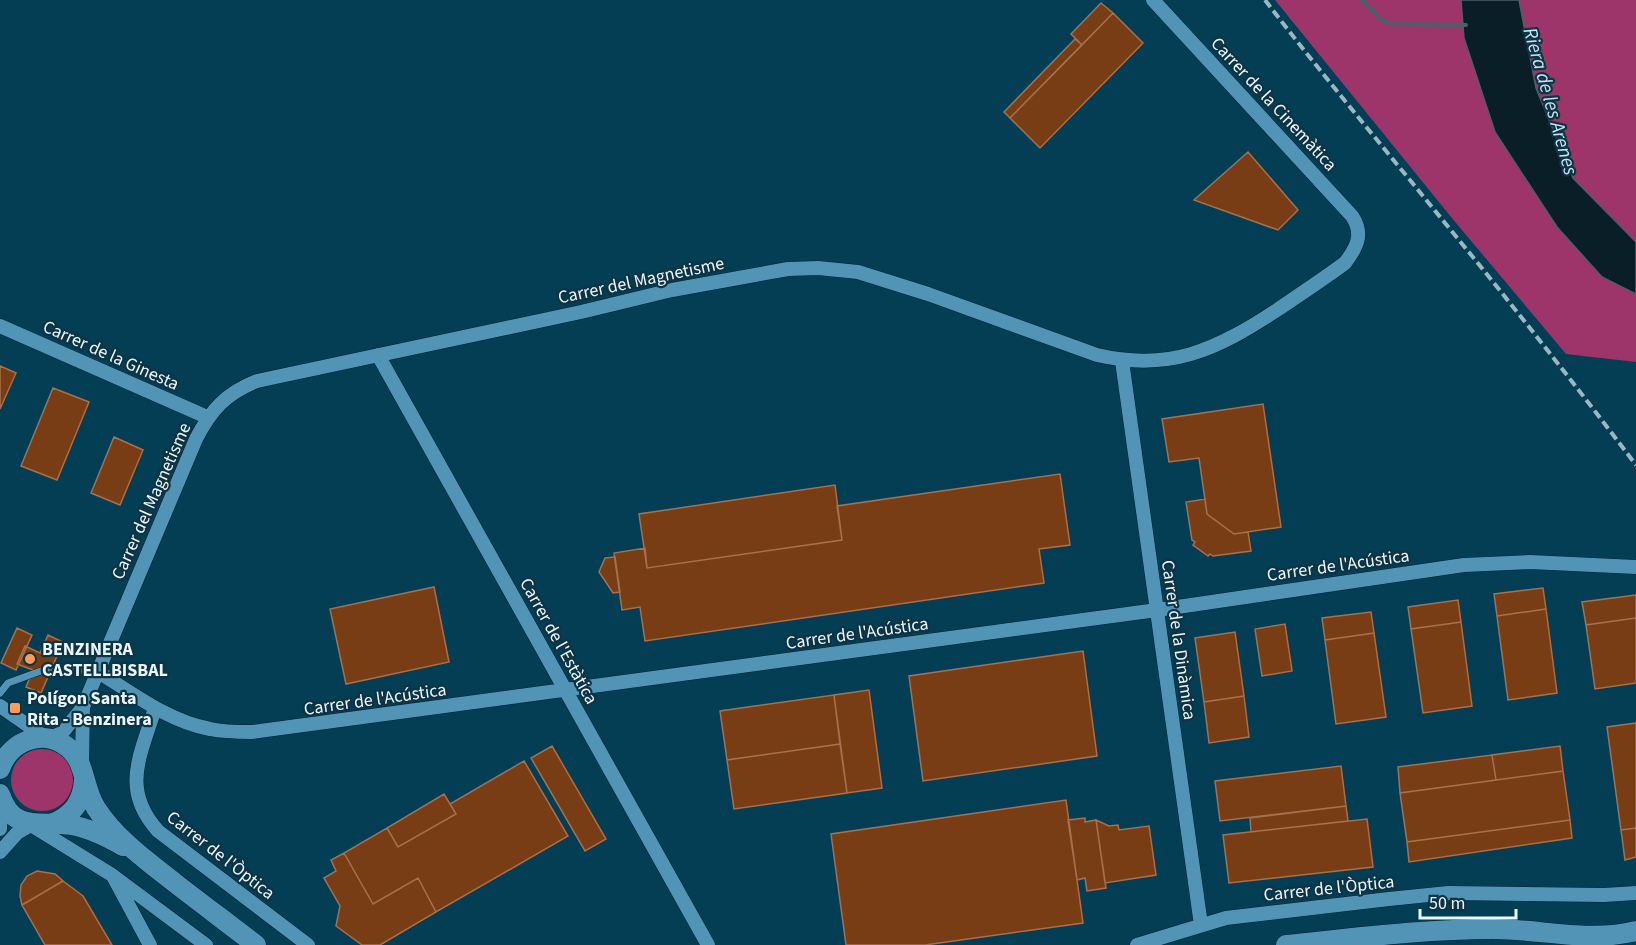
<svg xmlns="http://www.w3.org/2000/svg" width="1636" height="945" font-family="'Source Sans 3',sans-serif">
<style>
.green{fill:#9d356b}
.water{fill:#0a1e28;stroke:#4d5f68;stroke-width:1.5}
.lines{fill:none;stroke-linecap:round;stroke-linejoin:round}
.stream{stroke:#4d5f68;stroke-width:4}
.building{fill:#783d14;stroke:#a7704e;stroke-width:1.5}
.lane-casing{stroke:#002333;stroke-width:8}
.street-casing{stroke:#002333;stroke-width:15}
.secondary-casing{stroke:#002333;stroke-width:21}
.lane{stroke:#5194b5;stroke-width:7}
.street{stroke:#5194b5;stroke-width:14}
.secondary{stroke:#5194b5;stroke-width:20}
.rail{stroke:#9ab7c3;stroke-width:4;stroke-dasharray:9 4.5;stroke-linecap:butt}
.poi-dot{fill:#ff9b5a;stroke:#0e3343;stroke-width:2}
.labels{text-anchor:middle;stroke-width:4.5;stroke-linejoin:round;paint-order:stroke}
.street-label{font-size:18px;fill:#eaf7fe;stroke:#0e3343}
.poi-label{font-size:18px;font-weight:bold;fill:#eaf7fe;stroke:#0e3343;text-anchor:start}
.water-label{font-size:20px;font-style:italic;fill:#c6e4f4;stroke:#0e3343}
</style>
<rect width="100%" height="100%" fill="#033e55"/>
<path class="green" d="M1275 0H1461L1464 38 1495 132 1557 227 1602 277 1636 294V362L1566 354 1451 217Z
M1519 0H1636V242L1573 178 1536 88Z
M11 780a31 31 0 1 1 62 0a31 31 0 1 1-62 0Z"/>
<path class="water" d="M1461 0H1519L1536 88 1573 178 1636 242V294L1602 277 1557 227 1495 132 1464 38Z"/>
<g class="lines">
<path class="stream" d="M1362 0 1381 20 1394 24 1466 25"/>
</g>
<path class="building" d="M1101 3 1113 13 1082 45 1071 34Z
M1113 13 1143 43 1040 148 1010 118Z
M1075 39 1082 45 1010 118 1004 112Z
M1248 152 1298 210 1278 230 1194 200Z
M0 366 16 373 0 409Z
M53 388 89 402 57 480 21 466Z
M1263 404 1281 527 1234 534 1207 514 1199 458 1169 462 1162 419Z
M114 437 143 450 120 505 91 493Z
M1060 474 1070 545 1039 549 1044 583 645 641 640 607 622 610 614 553 645 548 647 568 842 540 837 506Z
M835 485 842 540 647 568 639 514Z
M1205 499 1207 514 1234 534 1248 532 1251 551 1213 556 1210 554 1208 556 1193 545 1195 542 1192 540 1186 502Z
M615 557 620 592 613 593 599 572 605 558Z
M434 587 449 662 346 684 330 609Z
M1543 588 1546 609 1497 616 1494 594Z
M1636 595V618L1586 625 1582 602Z
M1458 600 1461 622 1411 629 1408 607Z
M1546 609 1557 693 1508 700 1497 616Z
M1371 612 1374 633 1325 640 1322 618Z
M1636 618V683L1595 689 1586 625Z
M1461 622 1472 706 1423 713 1411 629Z
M1285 624 1292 671 1262 676 1255 629Z
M17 628 32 635 16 670 1 663Z
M1235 632 1244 696 1204 702 1195 638Z
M1374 633 1386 717 1336 724 1325 640Z
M48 635 63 642 41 693 26 687 33 670 17 664 25 646 40 653Z
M1083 651 1097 756 923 781 909 676Z
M869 690 882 788 847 793 834 695Z
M834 695 840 744 727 760 720 711Z
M1244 696 1249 737 1209 743 1204 702Z
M1636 723V828L1621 830 1607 727Z
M840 744 847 793 734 809 727 760Z
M552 746 606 839 585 851 531 758Z
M1560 746 1563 771 1496 780 1492 755Z
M1492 755 1496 780 1400 793 1398 767Z
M524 761 568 836 436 912 418 878 373 904 344 853 387 828 398 847 456 814 450 804Z
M1341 766 1346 806 1220 821 1215 781Z
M1563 771 1570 820 1407 842 1400 793Z
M444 794 456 814 398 847 387 828Z
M1066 800 1083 923 925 945H846L831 834Z
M1346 806 1348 821 1251 832 1250 818Z
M1085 818V822L1096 820 1106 888 1087 891 1085 878 1077 880 1068 820Z
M1367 819 1373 867 1229 883 1223 835Z
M1096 820 1109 826 1118 825 1119 830 1149 826 1156 875 1105 883Z
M1570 820 1572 838 1409 862 1407 842Z
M1636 828V857L1625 860 1621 830Z
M344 853 373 904 418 878 436 912 380 945H362L336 926 340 906 324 878 336 871 331 860Z
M37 871 55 874 63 881 22 905 20 896 21 885 27 876Z
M63 881 83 896 112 945H45L22 905Z"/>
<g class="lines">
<g class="lane-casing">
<path id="lane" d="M0 693 8 683 49 668 97 671"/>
</g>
<g class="street-casing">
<path id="street" d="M0 326 207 417
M378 355 708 945
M1122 361 1201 925
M97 671C132 693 168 721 210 729 224 732 238 732 252 732L1157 610 1464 565 1530 562 1636 567
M0 706 46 738
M155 708C141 755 120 789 158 831L308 945
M49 739 63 732 83 707 196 439C211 410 226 393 257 381L581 312 672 290 788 269 818 268 858 272 928 294 1097 355C1170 372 1216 350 1277 310 1299 295 1322 280 1345 263 1357 247 1364 234 1352 216L1153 0
M82 766 83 707
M0 829 1 799
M0 852 17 833 31 825 112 875 206 945
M114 878 150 945
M1137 945 1226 918 1389 899 1448 893 1604 895 1636 893"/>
</g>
<g class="secondary-casing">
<path id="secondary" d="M0 769C9 743 39 729 63 744 87 758 82 787 96 808 115 838 147 861 175 883 202 904 229 924 256 945
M0 794C13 834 41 820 71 825 89 828 107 837 123 846
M51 824C72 816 83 802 84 779
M1286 945C1355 938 1425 929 1493 929 1540 929 1590 943 1636 931"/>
</g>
<use href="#lane" class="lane"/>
<use href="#street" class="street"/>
<use href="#secondary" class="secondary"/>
<path class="rail" d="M1265 0C1323 76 1385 149 1445 223 1510 302 1574 383 1636 465"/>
</g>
<g class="poi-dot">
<circle cx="30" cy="659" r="6"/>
<rect x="9" y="702" width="12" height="12" rx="3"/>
</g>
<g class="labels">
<g class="street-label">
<text transform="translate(1274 104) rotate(47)" y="6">Carrer de la Cinemàtica</text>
<text transform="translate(641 280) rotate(-12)" y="6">Carrer del Magnetisme</text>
<text transform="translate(111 355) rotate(24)" y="6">Carrer de la Ginesta</text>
<text transform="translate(151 501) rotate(-66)" y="6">Carrer del Magnetisme</text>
<text transform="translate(1338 565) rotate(-8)" y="6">Carrer de l'Acústica</text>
<text transform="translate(857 633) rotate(-8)" y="6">Carrer de l'Acústica</text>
<text transform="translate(1179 640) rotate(82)" y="6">Carrer de la Dinàmica</text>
<text transform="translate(559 641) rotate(61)" y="6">Carrer de l'Estàtica</text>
<text transform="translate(375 699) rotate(-8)" y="6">Carrer de l'Acústica</text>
<text transform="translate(221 855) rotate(38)" y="6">Carrer de l'Òptica</text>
<text transform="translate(1329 888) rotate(-6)" y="6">Carrer de l'Òptica</text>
</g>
<g class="poi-label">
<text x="42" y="655">BENZINERA<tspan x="42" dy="21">CASTELLBISBAL</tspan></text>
<text x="27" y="704">Polígon Santa<tspan x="27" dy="21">Rita - Benzinera</tspan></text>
</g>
<g class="water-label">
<text transform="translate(1551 101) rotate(74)" y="7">Riera de les Arenes</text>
</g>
</g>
<path d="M1420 909v9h96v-9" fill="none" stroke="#eaf7fe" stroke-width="3"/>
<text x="1429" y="909" font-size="18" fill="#eaf7fe" stroke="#0e3343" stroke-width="4.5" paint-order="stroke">50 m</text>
</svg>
